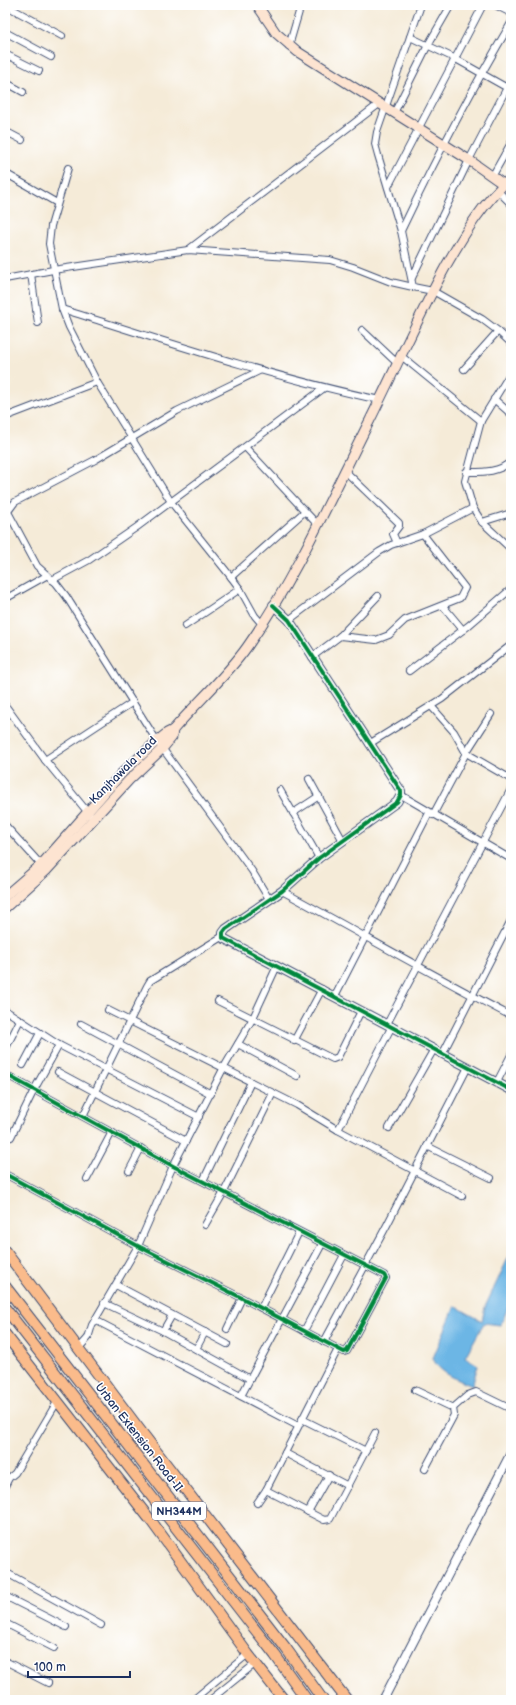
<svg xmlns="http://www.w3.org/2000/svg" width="516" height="1705" font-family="'Balsamiq Sans',sans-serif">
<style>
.water{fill:#6cb6e5;stroke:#4472a2}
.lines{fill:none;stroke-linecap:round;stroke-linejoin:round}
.minor-casing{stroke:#3c4b70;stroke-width:8}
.tertiary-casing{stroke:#3c4b70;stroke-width:10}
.secondary-casing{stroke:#3c4b70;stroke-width:11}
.primary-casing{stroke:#3c4b70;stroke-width:12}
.trunk-casing{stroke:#3c4b70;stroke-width:12}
.minor{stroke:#fff;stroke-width:6}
.tertiary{stroke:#fff;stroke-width:8}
.secondary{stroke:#fde4d1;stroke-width:9}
.primary{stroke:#fabb8b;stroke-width:10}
.trunk{stroke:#fabb8b;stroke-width:10}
.cycleway-casing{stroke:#fff;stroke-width:6}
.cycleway{stroke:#00873e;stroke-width:4}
.labels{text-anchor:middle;stroke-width:3;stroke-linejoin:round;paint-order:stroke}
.shield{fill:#fff;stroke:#5f6d8e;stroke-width:1}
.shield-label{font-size:11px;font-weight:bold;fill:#1b2f5e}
.street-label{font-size:12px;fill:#1b2f5e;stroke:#fff}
</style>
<rect width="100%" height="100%" fill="#fff"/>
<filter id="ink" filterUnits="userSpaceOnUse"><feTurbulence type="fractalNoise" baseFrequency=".025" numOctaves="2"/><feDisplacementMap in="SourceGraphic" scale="8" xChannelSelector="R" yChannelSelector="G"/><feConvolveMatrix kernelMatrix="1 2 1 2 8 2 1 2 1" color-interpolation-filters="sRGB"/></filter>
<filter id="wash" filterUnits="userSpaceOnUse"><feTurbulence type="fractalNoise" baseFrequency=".012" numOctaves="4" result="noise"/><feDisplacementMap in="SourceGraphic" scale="16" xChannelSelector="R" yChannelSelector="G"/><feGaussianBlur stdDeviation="0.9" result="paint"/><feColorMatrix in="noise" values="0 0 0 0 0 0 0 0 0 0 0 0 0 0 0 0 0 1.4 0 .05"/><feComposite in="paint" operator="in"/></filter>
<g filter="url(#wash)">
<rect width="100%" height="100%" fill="#f5ebd8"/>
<path class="water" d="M509,1256L511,1257C511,1285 514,1300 500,1325L484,1323L465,1357L478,1365L472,1386C459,1380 438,1373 433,1358L455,1306L482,1321L485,1307Z"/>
</g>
<g filter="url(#ink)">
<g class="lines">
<g class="minor-casing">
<g id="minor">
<polyline points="5,5 62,36"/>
<polyline points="421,5 377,132 375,144 378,155 401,231 413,287 433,291 482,319 498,331 511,343"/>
<polyline points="495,5 511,13"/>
<polyline points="5,32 51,57"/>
<polyline points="410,37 454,58 511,90"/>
<polyline points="289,46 301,5"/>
<polyline points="5,54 39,71"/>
<polyline points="5,82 23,92"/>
<polyline points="394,113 428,45 451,5"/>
<polyline points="5,131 22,140"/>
<polyline points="68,168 51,226 49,244 62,309 69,327 97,382 171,502 231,577 304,512"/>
<polyline points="5,173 57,203"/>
<polyline points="493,175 511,143"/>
<polyline points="388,187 483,5"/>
<polyline points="497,190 511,204"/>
<path d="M401,231C435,160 471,90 511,23"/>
<polyline points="188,250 379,104"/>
<polyline points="31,274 38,323"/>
<polyline points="412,278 469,160 511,80"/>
<polyline points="5,279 53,270 188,250 330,260 353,267 391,282 413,287"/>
<path d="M62,309C167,342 272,377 380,400"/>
<polyline points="362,330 397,363"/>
<polyline points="400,355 481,421"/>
<polyline points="464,369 498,331"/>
<polyline points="511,372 481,421 465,481 473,508 482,522 511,549"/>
<polyline points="494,399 511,414"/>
<polyline points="5,417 97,382"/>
<polyline points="246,448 317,524"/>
<polyline points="344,470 399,523 399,526 393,534 397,543"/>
<path d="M466,472C482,472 499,473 511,461"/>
<polyline points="8,512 37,566 56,583 66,596 157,741 252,871 269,899"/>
<polyline points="6,514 15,502 95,460 177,411 261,370"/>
<polyline points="482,522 511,513"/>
<polyline points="52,580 89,560 137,527 324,388"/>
<polyline points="240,589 255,616 262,624"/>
<polyline points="5,599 46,576"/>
<polyline points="443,606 463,630"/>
<polyline points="289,620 379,552 391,545 423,534 473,508"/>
<polyline points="185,626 240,589 231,577"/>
<polyline points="340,636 376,640 389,635 405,620 460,598 465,588 423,534"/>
<polyline points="312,657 340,636 378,596"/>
<polyline points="409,671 468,626 511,589"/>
<polyline points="5,705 45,760 90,815"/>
<polyline points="431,706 454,732 466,753 511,779"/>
<polyline points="369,744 442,699 511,645"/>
<polyline points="45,760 133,702"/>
<polyline points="309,779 343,841"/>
<polyline points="280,790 319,858"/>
<polyline points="401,795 511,859"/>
<polyline points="293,813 319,796"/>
<polyline points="433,815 466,753 491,714"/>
<polyline points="5,825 43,867"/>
<path d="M282,891C358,932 434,976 511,1016"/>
<polyline points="335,996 429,813"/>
<polyline points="218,1001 333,1059 338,1057 361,1011"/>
<polyline points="5,1010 59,1045 199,1117"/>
<polyline points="108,1010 297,1105 338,1130 462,1196"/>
<polyline points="81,1024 211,1094"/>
<polyline points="387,1024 511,789"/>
<polyline points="294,1041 322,989"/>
<polyline points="238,1044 297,1076"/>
<polyline points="5,1050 20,1020"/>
<polyline points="443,1053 511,920"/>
<polyline points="23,1065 40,1033"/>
<polyline points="58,1072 186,1141"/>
<polyline points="5,1074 173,1166 384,1275 386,1278 347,1351 344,1352 242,1298 138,1246 5,1174"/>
<polyline points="497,1082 511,1055"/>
<polyline points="83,1116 147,986 150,981 223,936"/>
<polyline points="389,1128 434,1049"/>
<polyline points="338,1130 392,1026"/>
<polyline points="11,1137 34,1090 59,1045"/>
<polyline points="427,1146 491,1178"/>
<polyline points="129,1171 141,1148"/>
<polyline points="87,1179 112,1132"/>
<polyline points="203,1181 251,1082"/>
<polyline points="205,1225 224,1192 273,1093"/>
<polyline points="116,1285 227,1344"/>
<polyline points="104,1303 163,1331 250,1379"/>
<polyline points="261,1308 299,1232"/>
<polyline points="95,1320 298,1426"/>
<polyline points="227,1329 242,1298"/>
<polyline points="163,1331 172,1315"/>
<polyline points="304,1331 344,1255"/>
<polyline points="324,1342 387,1225 468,1067"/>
<polyline points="79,1348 88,1338 92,1325 138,1246 173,1166 223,1069 253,1018 277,966"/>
<polyline points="196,1349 205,1332"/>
<polyline points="415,1390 453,1408 468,1395 476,1392 511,1409"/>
<polyline points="241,1396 322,1244"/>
<polyline points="302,1419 366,1451"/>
<polyline points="285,1453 348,1486"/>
<polyline points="425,1469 454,1415 453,1408"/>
<polyline points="5,1486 9,1478 15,1473 57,1402"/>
<polyline points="266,1490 324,1520 330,1519 375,1433"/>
<polyline points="257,1503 266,1490 338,1349"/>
<polyline points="308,1512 329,1475"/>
<polyline points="5,1572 101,1625"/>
<polyline points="5,1596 66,1627"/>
<polyline points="5,1623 54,1648"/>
<polyline points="5,1661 48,1683"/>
<polyline points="193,1700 248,1654"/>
<polyline points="210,1700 256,1663"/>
</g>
</g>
<g class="tertiary-casing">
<g id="tertiary">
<polyline points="273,605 289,620 401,791 401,795 397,802 319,858 282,891 226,929 223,933 223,938 511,1090"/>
<polyline points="383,1700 511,1453"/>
</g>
</g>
<g class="secondary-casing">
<g id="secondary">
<polyline points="257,5 276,33 298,52 469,160 503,184"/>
<polyline points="5,896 41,865 122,773 157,741 167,733 173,730"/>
<path d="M5,908L46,871L129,780L162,749L172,737L173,730C197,702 225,678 247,647C295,579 332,495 370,420C396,368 419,315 447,264C465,233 483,202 511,178"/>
</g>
</g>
<g class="primary-casing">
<g id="primary">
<polyline points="5,1251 143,1434 347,1700"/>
<polyline points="5,1334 152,1522 248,1654 284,1700"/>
</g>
</g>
<g class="trunk-casing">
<g id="trunk">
<polyline points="5,1286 285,1647 323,1700"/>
<polyline points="5,1308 275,1655 307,1700"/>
</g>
</g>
<use href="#minor" class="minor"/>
<use href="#tertiary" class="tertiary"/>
<use href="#secondary" class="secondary"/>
<use href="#primary" class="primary"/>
<use href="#trunk" class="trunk"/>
<g class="cycleway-casing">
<g id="cycleway">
<polyline points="273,605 289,620 401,791 401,795 397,802 319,858 282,891 226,929 223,933 223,938 511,1090"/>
<polyline points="5,1074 173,1166 384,1275 386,1278 347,1351 344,1352 242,1298 138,1246 5,1174"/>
</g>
</g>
<use href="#cycleway" class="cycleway"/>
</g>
</g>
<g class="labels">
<rect class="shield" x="152" y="1502" width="54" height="18" rx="3"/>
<g class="shield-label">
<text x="179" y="1515">NH344M</text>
</g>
<g class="street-label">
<text transform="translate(123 770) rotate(-45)" y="4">Kanjhawala road</text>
<text transform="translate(139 1437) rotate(52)" y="4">Urban Extension Road-II</text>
</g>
</g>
<rect width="516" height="1705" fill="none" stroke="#fff" stroke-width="20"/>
<path d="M28 1671v6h102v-6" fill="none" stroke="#1b2f5e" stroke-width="2"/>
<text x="34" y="1671" font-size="12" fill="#1b2f5e" stroke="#ffffff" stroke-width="3" paint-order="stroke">100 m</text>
</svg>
